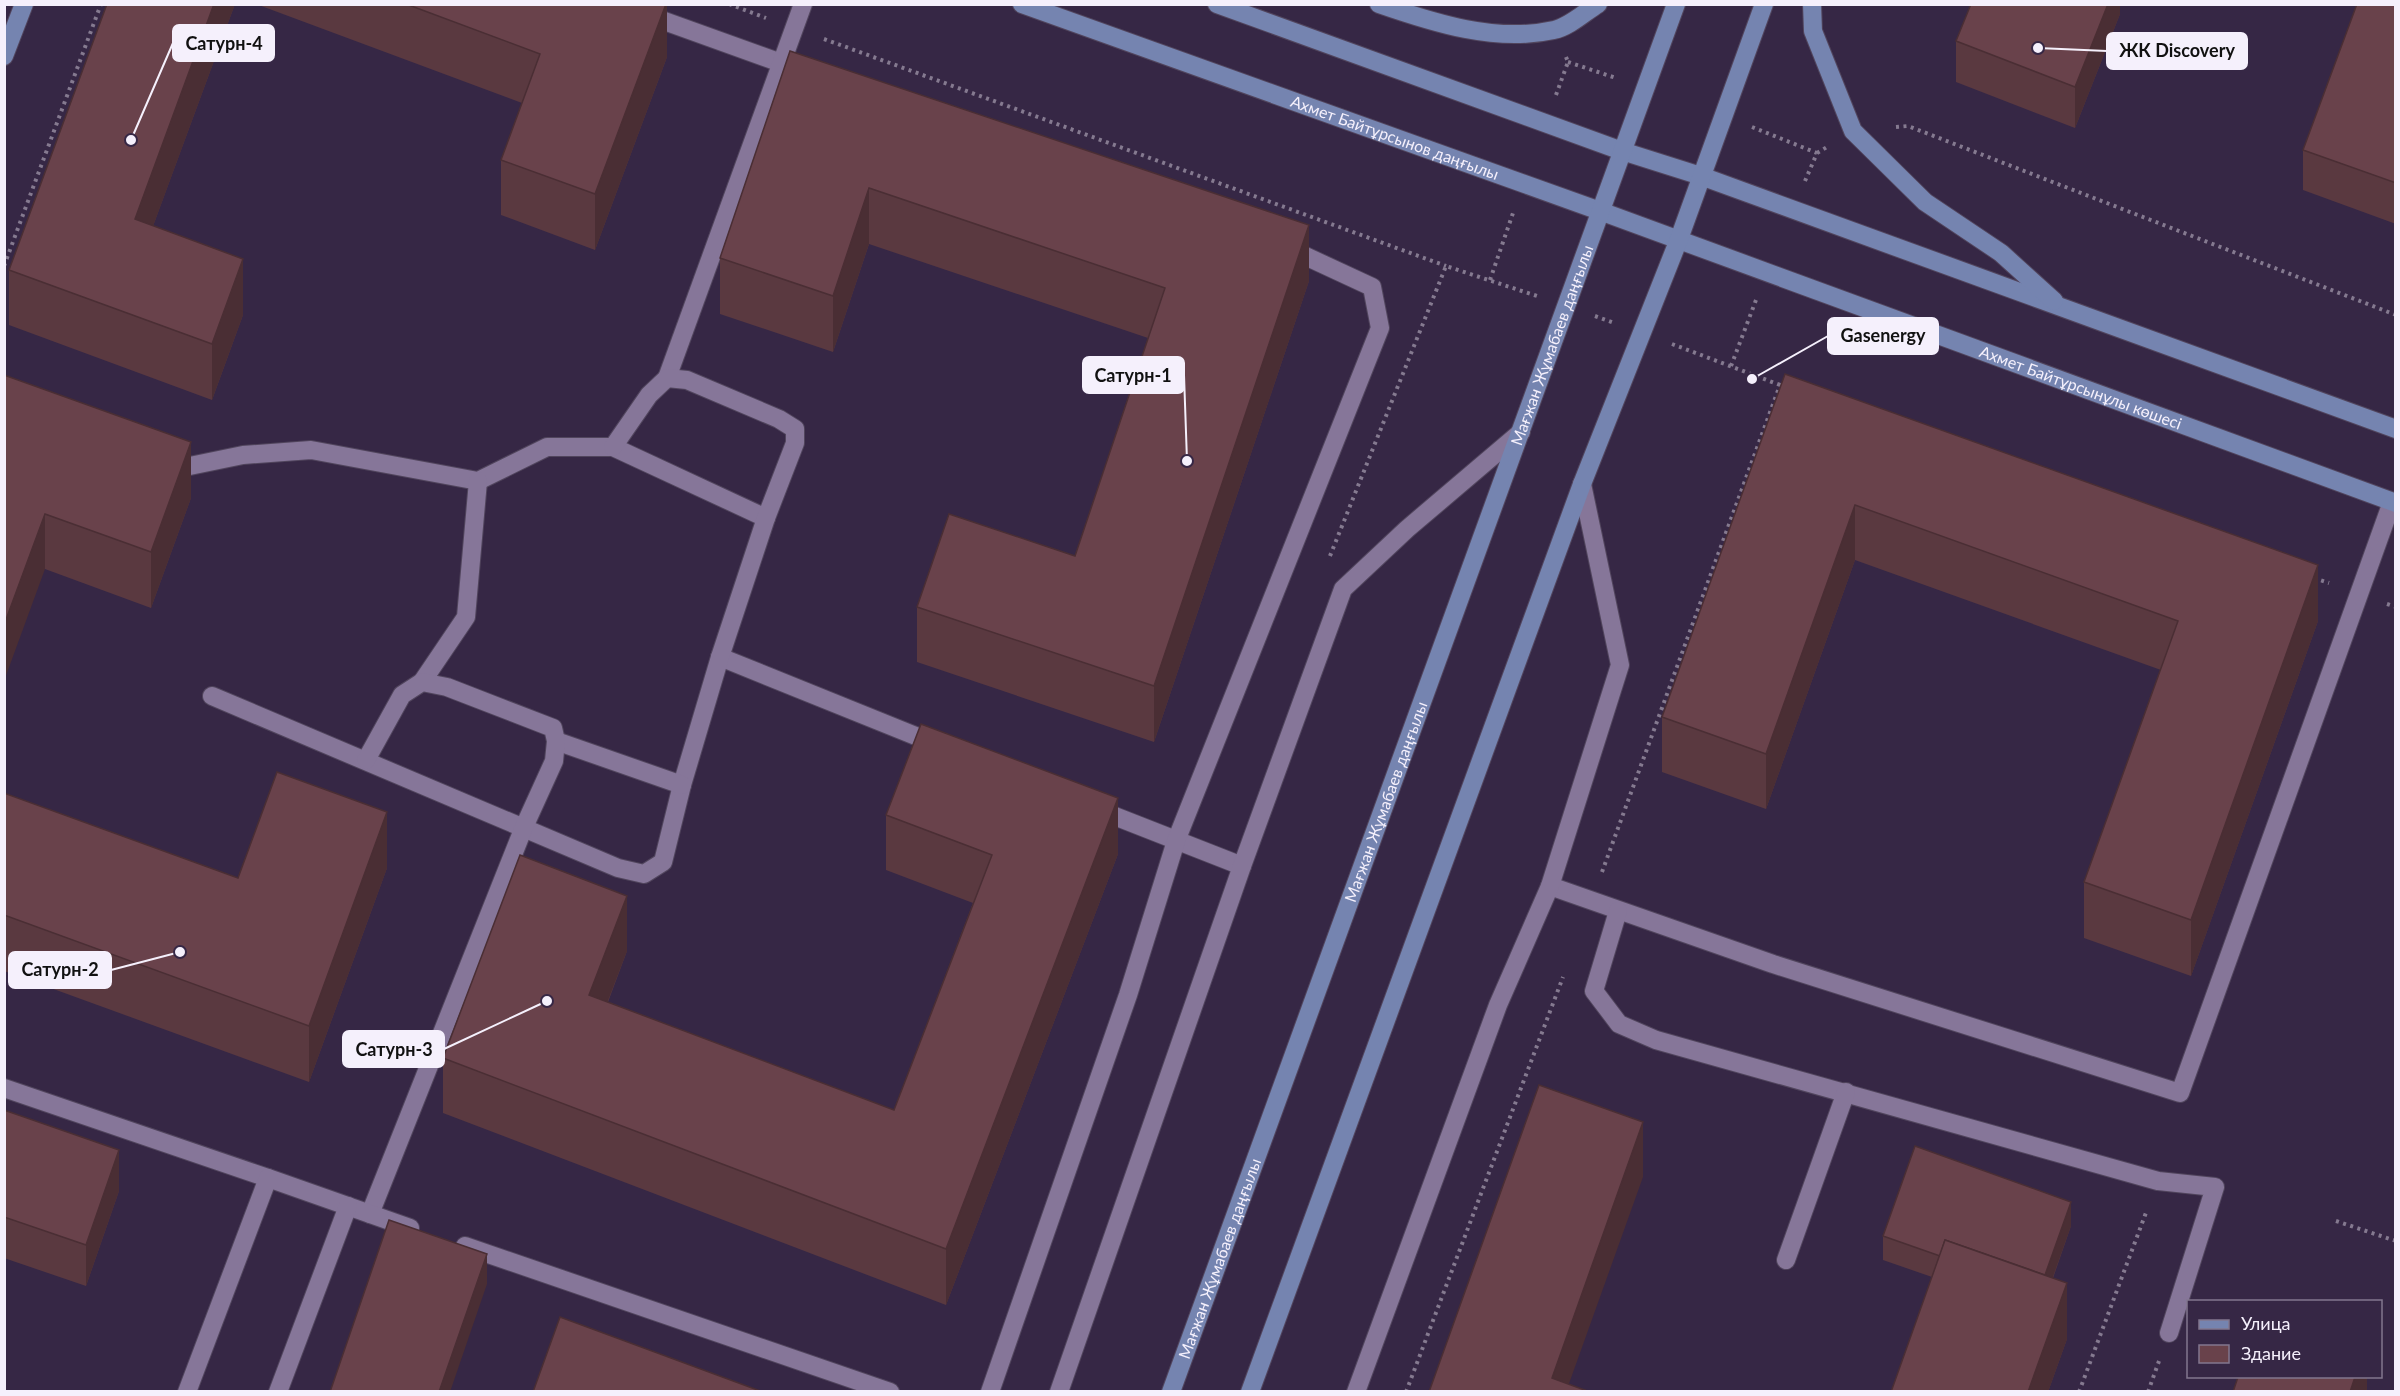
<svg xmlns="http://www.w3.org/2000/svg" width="2400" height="1396" font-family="Lato,sans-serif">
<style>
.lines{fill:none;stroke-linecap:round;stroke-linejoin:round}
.lane-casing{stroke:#51455d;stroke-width:20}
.street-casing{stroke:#51455d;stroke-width:20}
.secondary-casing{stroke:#51455d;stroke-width:20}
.path{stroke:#857a90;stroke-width:4;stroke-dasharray:3 4.5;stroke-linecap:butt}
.lane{stroke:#867699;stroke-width:18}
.street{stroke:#867699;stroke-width:18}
.secondary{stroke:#7584b0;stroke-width:18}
.wall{fill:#5a3940}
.shaded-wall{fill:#4a2e34}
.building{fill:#69424b;stroke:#4a2e34;stroke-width:1.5}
.labels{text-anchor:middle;stroke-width:4.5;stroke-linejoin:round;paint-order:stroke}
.street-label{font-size:16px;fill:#f5f0fc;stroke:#362745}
.leader{fill:none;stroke:#f5f0fc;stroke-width:2}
.callout-dot{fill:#f5f0fc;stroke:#362745;stroke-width:2}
.callout{fill:#f5f0fc;stroke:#f5f0fc;stroke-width:2}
.callout-label{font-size:18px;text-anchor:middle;font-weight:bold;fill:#111}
</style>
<rect width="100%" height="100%" fill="#362745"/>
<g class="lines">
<g class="lane-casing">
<g id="lane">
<polyline points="617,4 809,73"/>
<polyline points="667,378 803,4"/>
<polyline points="169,466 180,468 243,455 311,450 478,481 547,447 613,447 766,518"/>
<polyline points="720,657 938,745"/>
<polyline points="422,682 466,617 478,481"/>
<polyline points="212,696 618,868 644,874 663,862 682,785 720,657 766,518 795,443 795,429 779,419 687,380 667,378 649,395 613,447"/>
<polyline points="556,741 682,785"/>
<polyline points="366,760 402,695 422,682 447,687 553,728 556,741 554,761 524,827 370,1214"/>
<polyline points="1094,808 1242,866"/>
<polyline points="1550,886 1773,964 2180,1093 2392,502"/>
<polyline points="1618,911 1594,991 1619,1024 1656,1040 2158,1181 2215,1187 2169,1333"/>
<polyline points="4,1088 268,1178"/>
<polyline points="465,1246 890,1392"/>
<polyline points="1786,1260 1846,1092"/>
<polyline points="187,1392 268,1178 410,1228"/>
<polyline points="278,1392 348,1206"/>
<polyline points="990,1392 1128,995 1176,841 1380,328 1372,287 1288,248"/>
</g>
</g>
<g class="street-casing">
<g id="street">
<polyline points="1059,1392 1242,866 1343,589 1407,529 1521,432"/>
<polyline points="1356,1392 1498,1005 1550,886 1620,665 1582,484"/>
</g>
</g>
<g class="secondary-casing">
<g id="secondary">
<path id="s1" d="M1022,4L1600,211L2396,503"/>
<polyline points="1217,4 1622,151 1701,176 2396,429"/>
<path d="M1379,4C1434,23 1496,43 1554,30C1569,27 1585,12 1598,4"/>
<polyline points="1812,4 1813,31 1853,131 1925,202 2001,253 2054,301"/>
<polyline points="4,56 24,4"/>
<path id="s2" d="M1171,1392L1676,4"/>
<polyline points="1250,1392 1582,484 1679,239 1764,4"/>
</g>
</g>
<g class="path">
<polyline points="729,4 766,18"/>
<polyline points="824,39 1446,266"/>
<polyline points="1568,62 1616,78"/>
<polyline points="1556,95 1568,62 1566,57"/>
<polyline points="1752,127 1817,153 1805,181"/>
<polyline points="1896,127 1908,126 2396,315"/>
<polyline points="1817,153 1827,147"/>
<polyline points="4,266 101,4"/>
<polyline points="1490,280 1513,213"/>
<polyline points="1595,316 1614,323"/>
<polyline points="1672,344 1780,385"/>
<polyline points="1731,366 1756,300"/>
<polyline points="1330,556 1446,266 1537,296"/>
<polyline points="2314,578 2329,583"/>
<polyline points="2387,604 2396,607"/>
<polyline points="1602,872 1780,385 1785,387"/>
<polyline points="2336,1221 2396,1241"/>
<polyline points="1406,1392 1563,977"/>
<polyline points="2079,1392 2147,1210"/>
<polyline points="2148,1392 2159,1361"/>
</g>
<use href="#lane" class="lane"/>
<use href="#street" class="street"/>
<use href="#secondary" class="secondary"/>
</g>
<g class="wall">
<polygon points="235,4 153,226 243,315 212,400 9,325 9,270"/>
<polygon points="256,4 667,4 667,57 595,250 501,215 501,160 522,103"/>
<polygon points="2120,4 2120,14 2075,128 1956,82 1956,41"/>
<polygon points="2396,4 2396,224 2303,190 2303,150"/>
<polygon points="790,51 1309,281 1154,742 917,662 917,607 1075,556 1148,338 869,244 833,352 720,314 720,258"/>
<polygon points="1785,374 2318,621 2191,976 2084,938 2084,882 2161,670 1855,560 1766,809 1662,772 1662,717"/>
<polygon points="4,375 191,498 151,608 45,569"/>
<polygon points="4,793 238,878 387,868 309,1082 4,971"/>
<polygon points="886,815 1118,854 946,1305 443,1113 443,1058 627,951 608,1002 894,1110 973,903 886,870"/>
<polygon points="4,1110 119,1191 86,1286 4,1258"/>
<polygon points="2071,1226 2053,1278 2067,1339 2048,1392 1891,1392 1932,1277 1883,1260 1883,1236"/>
</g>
<g class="shaded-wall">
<polygon points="214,4 235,4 135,275 135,219"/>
<polygon points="666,4 667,4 667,57 595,250 595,194"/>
<polygon points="2107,4 2120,4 2120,14 2075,128 2075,87"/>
<polygon points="869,188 869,244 833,352 833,296"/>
<polygon points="1309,225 1309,281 1154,742 1154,686"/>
<polygon points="243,259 243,315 212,400 212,344"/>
<polygon points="191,442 191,498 151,608 151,552"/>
<polygon points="1855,505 1855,560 1766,809 1766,754"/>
<polygon points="45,514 45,569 4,681 4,625"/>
<polygon points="2318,565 2318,621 2191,976 2191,920"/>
<polygon points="1118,798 1118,854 946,1305 946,1249"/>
<polygon points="387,812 387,868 309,1082 309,1026"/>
<polygon points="627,896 627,951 589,1050 589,995"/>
<polygon points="1643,1122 1643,1177 1566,1392 1552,1378"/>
<polygon points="119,1150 119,1191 86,1286 86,1245"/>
<polygon points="2071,1202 2071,1226 2039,1316 2039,1292"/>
<polygon points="487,1254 487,1284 450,1392 439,1392"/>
<polygon points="2067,1283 2067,1339 2048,1392 2028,1392"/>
<polygon points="2355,1377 2367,1377 2367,1392 2350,1392"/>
</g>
<g class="building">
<polygon points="107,4 214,4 135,219 243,259 212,344 9,270"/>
<polygon points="406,4 666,4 595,194 501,160 540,54"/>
<polygon points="1971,4 2108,4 2075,87 1956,41"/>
<polygon points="2357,4 2396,4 2396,183 2303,150"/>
<polygon points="790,51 1309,225 1154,686 917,607 949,514 1075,556 1165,288 869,188 833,296 720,258"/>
<polygon points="1785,374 2318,565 2191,920 2084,882 2178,621 1855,505 1766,754 1662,717"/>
<polygon points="4,375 191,442 151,552 45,514 4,625"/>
<polygon points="921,724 1118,798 946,1249 443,1058 520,855 627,896 589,995 894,1110 992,855 886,815"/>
<polygon points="277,772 387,812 309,1026 4,915 4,793 238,878"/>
<polygon points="1539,1085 1643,1122 1552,1378 1590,1392 1429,1392"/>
<polygon points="4,1110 119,1150 86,1245 4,1217"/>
<polygon points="1915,1146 2071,1202 2045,1275 1945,1240 1940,1256 1883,1236"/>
<polygon points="389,1220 487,1254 439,1392 330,1392"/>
<polygon points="1945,1240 2067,1283 2028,1392 1891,1392"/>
<polygon points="560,1317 763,1392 533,1392"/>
<polygon points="2238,1377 2355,1377 2350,1392 2233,1392"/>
</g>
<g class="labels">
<g class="street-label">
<text dy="6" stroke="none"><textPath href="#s1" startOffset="396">Ахмет Байтұрсынов даңғылы</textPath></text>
<text dy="6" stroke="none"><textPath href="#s2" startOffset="1114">Мағжан Жұмабаев даңғылы</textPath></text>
<text dy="6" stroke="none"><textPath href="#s1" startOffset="1126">Ахмет Байтұрсынұлы көшесі</textPath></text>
<text dy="6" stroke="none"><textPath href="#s2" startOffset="628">Мағжан Жұмабаев даңғылы</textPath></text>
<text dy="6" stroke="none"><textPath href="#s2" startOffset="142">Мағжан Жұмабаев даңғылы</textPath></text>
</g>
</g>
<path class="leader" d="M131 140L173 43M2038 48L2107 51M1752 379L1828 336M1187 461L1184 375M180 952L111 970M547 1001L444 1049"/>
<g class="callout-dot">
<circle cx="131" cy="140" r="6"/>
<circle cx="2038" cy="48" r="6"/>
<circle cx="1752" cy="379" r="6"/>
<circle cx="1187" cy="461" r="6"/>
<circle cx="180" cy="952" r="6"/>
<circle cx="547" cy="1001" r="6"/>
</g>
<g class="callout">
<rect x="173" y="25" width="101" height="36" rx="6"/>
<rect x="2107" y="33" width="140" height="36" rx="6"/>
<rect x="1828" y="318" width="110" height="36" rx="6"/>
<rect x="1083" y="357" width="101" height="36" rx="6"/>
<rect x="9" y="952" width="102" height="36" rx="6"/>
<rect x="343" y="1031" width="101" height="36" rx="6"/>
</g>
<g class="callout-label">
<text x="224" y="50">Сатурн-4</text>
<text x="2177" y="57">ЖК Discovery</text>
<text x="1883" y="342">Gasenergy</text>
<text x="1133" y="382">Сатурн-1</text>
<text x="60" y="976">Сатурн-2</text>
<text x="394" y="1056">Сатурн-3</text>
</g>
<rect width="2400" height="1396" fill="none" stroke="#f5f0fc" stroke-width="12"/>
<rect x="2187" y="1300" width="195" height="78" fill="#362745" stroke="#82778e" stroke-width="1.5"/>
<rect x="2199" y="1320" width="30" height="9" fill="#7584b0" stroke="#82778e" stroke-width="1.5"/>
<text x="2241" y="1330" font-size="18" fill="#f5f0fc">Улица</text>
<rect x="2199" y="1345" width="30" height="18" fill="#69424b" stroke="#82778e" stroke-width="1.5"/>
<text x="2241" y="1360" font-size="18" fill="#f5f0fc">Здание</text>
</svg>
